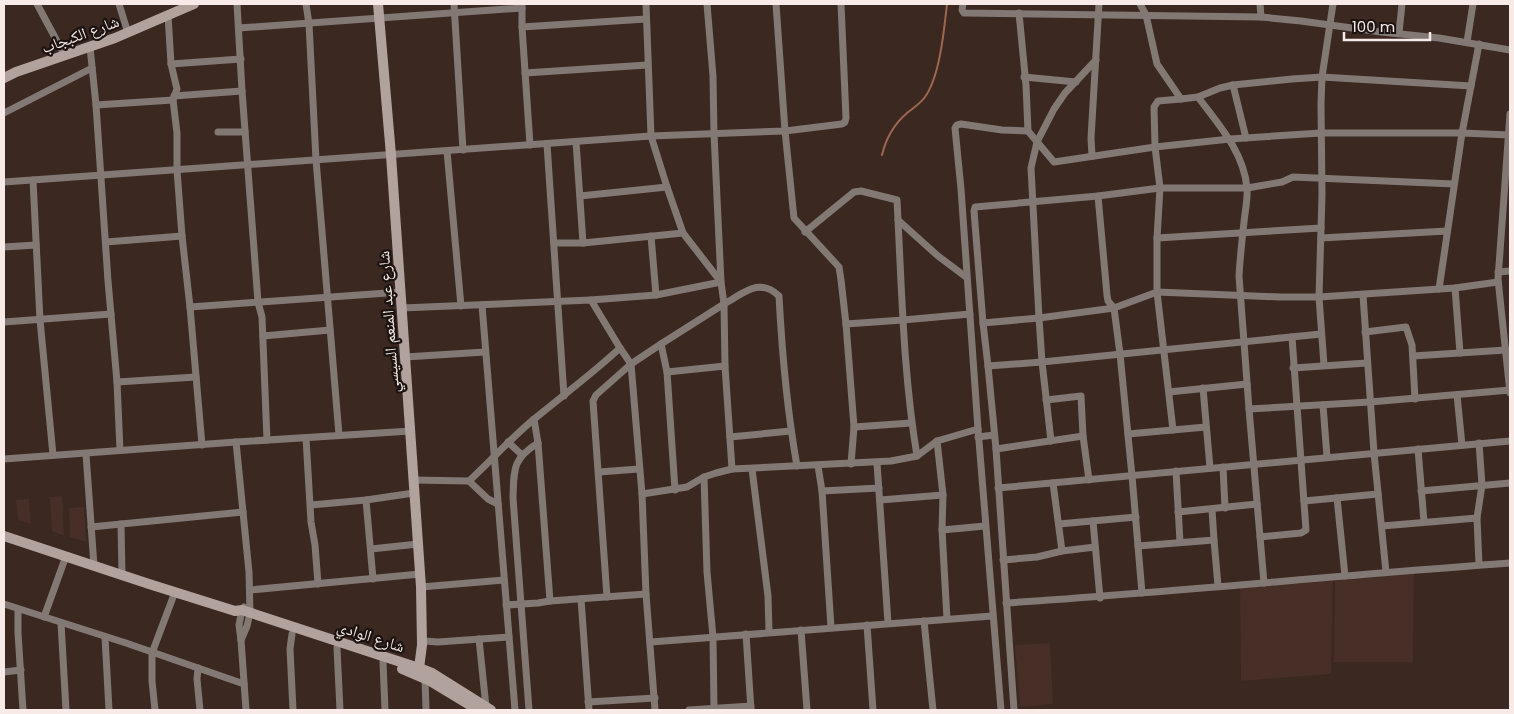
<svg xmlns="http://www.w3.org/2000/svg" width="1514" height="714" font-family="Poppins,'Noto Naskh Arabic',sans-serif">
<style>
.built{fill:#472e26}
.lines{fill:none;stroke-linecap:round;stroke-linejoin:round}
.stream{stroke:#a16551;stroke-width:2}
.street{stroke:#827874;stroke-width:7}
.secondary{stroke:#b2a29d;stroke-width:10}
.labels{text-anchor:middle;stroke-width:4.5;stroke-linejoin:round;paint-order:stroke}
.street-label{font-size:16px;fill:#f8ebe7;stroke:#1b1310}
</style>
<rect width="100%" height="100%" fill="#3a2821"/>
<g class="built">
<polygon points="62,496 64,536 52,531 50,497"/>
<polygon points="29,499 31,524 18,520 16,500"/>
<polygon points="84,507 86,542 70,537 69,508"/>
<polygon points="1414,574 1413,662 1334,662 1335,581"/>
<polygon points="1333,581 1331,674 1241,681 1240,588"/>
<polygon points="1050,643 1053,704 1020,707 1015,645"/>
</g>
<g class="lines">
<path class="stream" d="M882,155C886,138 893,125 907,113C913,108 920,104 925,97C940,76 944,30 947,4"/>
<g class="street">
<polyline points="37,4 65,56"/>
<polyline points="119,4 128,33"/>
<polyline points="237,4 242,91 258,302 262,317 267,440"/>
<polyline points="306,4 309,24 316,160 339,435"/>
<polyline points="454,4 463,150"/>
<polyline points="522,4 522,27 530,145"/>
<path d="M646,4L651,136L667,187L683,233L721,282L724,304C744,293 759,277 779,296C782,353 787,410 797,466"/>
<polyline points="776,4 785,131 794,218 839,267 841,280 846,324 854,427 851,464"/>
<polyline points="963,4 962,10 964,13 1261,17 1301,21 1381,32 1439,38 1510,50"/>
<path d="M1140,4L1146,15L1157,64L1181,99L1198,97C1218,124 1244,152 1247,188C1248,199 1245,211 1244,222C1242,240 1240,258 1239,276L1249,409L1264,583"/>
<polyline points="1260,4 1261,17"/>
<polyline points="1019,13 1026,85 1028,131 1054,162 1155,147 1230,139 1321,133 1462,133 1510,135"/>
<polyline points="168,15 171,64 177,89 173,100 177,133 177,170 182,236 190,307 202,445"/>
<polyline points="522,27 646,19"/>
<polyline points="239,28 522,8"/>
<polyline points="1399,33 1402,4"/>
<polyline points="1467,42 1473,4"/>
<polyline points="90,47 96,105 108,281 117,382 120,450"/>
<polyline points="171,64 241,59"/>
<polyline points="525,73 647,65"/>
<polyline points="1024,77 1076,82"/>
<polyline points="1233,85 1246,138"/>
<polyline points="174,96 242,91"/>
<polyline points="1198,97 1220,88 1233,85 1292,79 1322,77 1471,86"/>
<polyline points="96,105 173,100"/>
<polyline points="4,113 92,68"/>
<polyline points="1510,114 1498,279 1510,393"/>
<polyline points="218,132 245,132"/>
<polyline points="576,142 583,243"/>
<polyline points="547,144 564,396"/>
<polyline points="447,151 461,306"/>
<polyline points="1092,156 1091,138 1099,4"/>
<polyline points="33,180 40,320 53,455"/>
<polyline points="4,182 651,136 785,131 842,124 845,122 846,118 841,4"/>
<polyline points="580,196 667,187"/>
<polyline points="1098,196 1107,295 1108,301 1114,308 1120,354 1132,476 1142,593"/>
<path d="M898,220C902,299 904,378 917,456"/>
<polyline points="805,232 854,192 861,191 897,200 898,220 938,256 966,277"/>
<polyline points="651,236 656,295"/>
<polyline points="1157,238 1321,228"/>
<polyline points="1321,238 1447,231"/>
<polyline points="106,242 182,236"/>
<polyline points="554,243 583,243 683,233"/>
<polyline points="4,247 36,245"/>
<polyline points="1498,272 1510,271"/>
<polyline points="1455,288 1460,353"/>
<polyline points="1439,289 1462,133 1479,44"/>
<polyline points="1363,295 1374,453 1386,572"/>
<polyline points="591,300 656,295 721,282 714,134 713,76 707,4"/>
<polyline points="724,304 725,366 732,469"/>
<polyline points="482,305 515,710"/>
<polyline points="190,307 401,292"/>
<polyline points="402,308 591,300 620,348 631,364 642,494 646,594 655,710"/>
<polyline points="4,322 111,314"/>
<polyline points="983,323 1039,318 1114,308 1157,292 1280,297 1319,297 1455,288 1498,282"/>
<polyline points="846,324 903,320 970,314"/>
<polyline points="1365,332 1406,327 1412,345 1415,399"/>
<polyline points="263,336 330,330"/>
<polyline points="661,344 667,372 675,490"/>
<polyline points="1413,356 1506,350"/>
<polyline points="405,357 485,352"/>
<polyline points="1324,365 1319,297 1322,195 1321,103 1322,77 1333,4"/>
<polyline points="988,366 1042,362 1321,334"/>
<polyline points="1293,368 1367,363"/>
<polyline points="667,372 725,366"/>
<polyline points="117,382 196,377"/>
<polyline points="1203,388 1210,468"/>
<polyline points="1169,392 1247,384"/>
<polyline points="1457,395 1462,445"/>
<polyline points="1046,400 1081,396 1083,436 1089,480"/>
<polyline points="1323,405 1327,457"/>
<polyline points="1249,409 1370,402 1510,390"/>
<polyline points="534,419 538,443 550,601"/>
<polyline points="854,427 911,423"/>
<polyline points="1173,430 1157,292 1157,238 1160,188 1155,147 1154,107 1158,101 1181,99"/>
<polyline points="1128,434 1206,427"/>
<polyline points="730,437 791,431"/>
<polyline points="978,437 994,435"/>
<polyline points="306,438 311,522 315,545 318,584"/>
<polyline points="937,441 943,495 942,530 947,619"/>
<polyline points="1051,441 1042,362 1039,318 1031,168 1037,142 1054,109 1065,93 1096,60"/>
<polyline points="236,442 249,572 250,613 247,626 241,640"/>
<polyline points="508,442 522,455"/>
<polyline points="996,449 1083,436"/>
<polyline points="1418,449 1424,522"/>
<polyline points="86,454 94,566"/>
<polyline points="4,459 236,442 411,431"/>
<polyline points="877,463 888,623"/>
<polyline points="818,466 822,491 831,627"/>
<polyline points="1223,467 1225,508"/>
<polyline points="752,469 768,596 769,632"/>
<polyline points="1176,471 1180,542"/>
<polyline points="599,472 639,469"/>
<polyline points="704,477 707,572 713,637 714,709"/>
<polyline points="413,480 469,481 488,499 498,504"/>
<path d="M469,481C491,461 510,439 533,420C562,396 592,374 620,348"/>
<polyline points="1053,483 1062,551"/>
<polyline points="998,488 1510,441"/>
<polyline points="822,491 879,488"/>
<polyline points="1421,491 1510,483"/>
<polyline points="642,494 687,487 704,477 716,473 732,469 891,461 917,456 937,441 978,429"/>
<polyline points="1337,498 1345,576"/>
<polyline points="366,500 373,579"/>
<polyline points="880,500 943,495"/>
<polyline points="1304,501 1378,494"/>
<polyline points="311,505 366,500 414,493"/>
<polyline points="1178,512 1257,504"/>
<polyline points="1477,518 1479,565"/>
<polyline points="1093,521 1100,598"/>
<polyline points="121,524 122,575"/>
<polyline points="1059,524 1136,517"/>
<polyline points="1382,526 1477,518 1482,485 1479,443"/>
<polyline points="91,527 243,512"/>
<polyline points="942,530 985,526"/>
<polyline points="1260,537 1301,533 1306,530 1292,337"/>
<polyline points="1214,540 1218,586"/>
<polyline points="1138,546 1214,540 1212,510"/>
<polyline points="371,549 418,544"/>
<polyline points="1003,560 1037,557 1062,551 1095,547"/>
<polyline points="421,587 504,580"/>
<polyline points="250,590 420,574"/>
<polyline points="607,597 593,401 596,395 631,364 661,344 724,304"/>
<polyline points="581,599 589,710"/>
<path d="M1006,603C1174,592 1342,575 1510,563"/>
<polyline points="4,604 126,643 244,684"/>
<polyline points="506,605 538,603 550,601 646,594"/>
<polyline points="244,607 242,610 239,625 241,640 246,710"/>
<polyline points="18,609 18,633 23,710"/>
<polyline points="44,617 66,556"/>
<polyline points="924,621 933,710"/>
<polyline points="61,623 66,710"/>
<polyline points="867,625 873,710"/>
<polyline points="801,630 807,710"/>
<polyline points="292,634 290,649 293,710"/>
<polyline points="746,634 751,710"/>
<polyline points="105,637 109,710"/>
<polyline points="421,638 425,641 438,642 509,637"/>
<polyline points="479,639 486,707"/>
<polyline points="651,642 992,616"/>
<polyline points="337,648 340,710"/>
<polyline points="383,662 385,710"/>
<polyline points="198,668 197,679 200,710"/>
<polyline points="4,672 21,670"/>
<polyline points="425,678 426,710"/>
<polyline points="588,702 655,698"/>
<polyline points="155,710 152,681 152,653 175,592"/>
<path d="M529,710L513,498C514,470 512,459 538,443"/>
<polyline points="689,710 751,706"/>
<polyline points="1001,710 978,429 961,189 955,128 957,125 961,124 1002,130 1028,131"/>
<polyline points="1014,710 996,449 988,366 983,323 974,211 975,207 1098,196 1160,188 1247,188 1282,182 1293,177 1454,184"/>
</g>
<g class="secondary">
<polyline points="378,4 391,155 421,587 422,645 419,668"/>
<polyline points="4,78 16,72 115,38 194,4"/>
<polyline points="4,536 149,584 235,611 242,610 419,668 432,673 491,710"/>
<polyline points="402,669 430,681 478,710"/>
</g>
</g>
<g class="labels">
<g class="street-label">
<text transform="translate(80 34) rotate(-20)" y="6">شارع الكبجاب</text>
<text transform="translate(388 322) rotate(-94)" y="6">شارع عبد المنعم السيسي</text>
<text transform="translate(371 636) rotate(18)" y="6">شارع الوادي</text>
</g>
</g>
<rect width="1514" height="714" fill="none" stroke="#f8ebe7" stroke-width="10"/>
<path d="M1344 32v8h86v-8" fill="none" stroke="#f8ebe7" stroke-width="2.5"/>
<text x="1352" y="32" font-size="15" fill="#f8ebe7" stroke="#1b1310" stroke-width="4" paint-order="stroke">100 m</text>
</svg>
